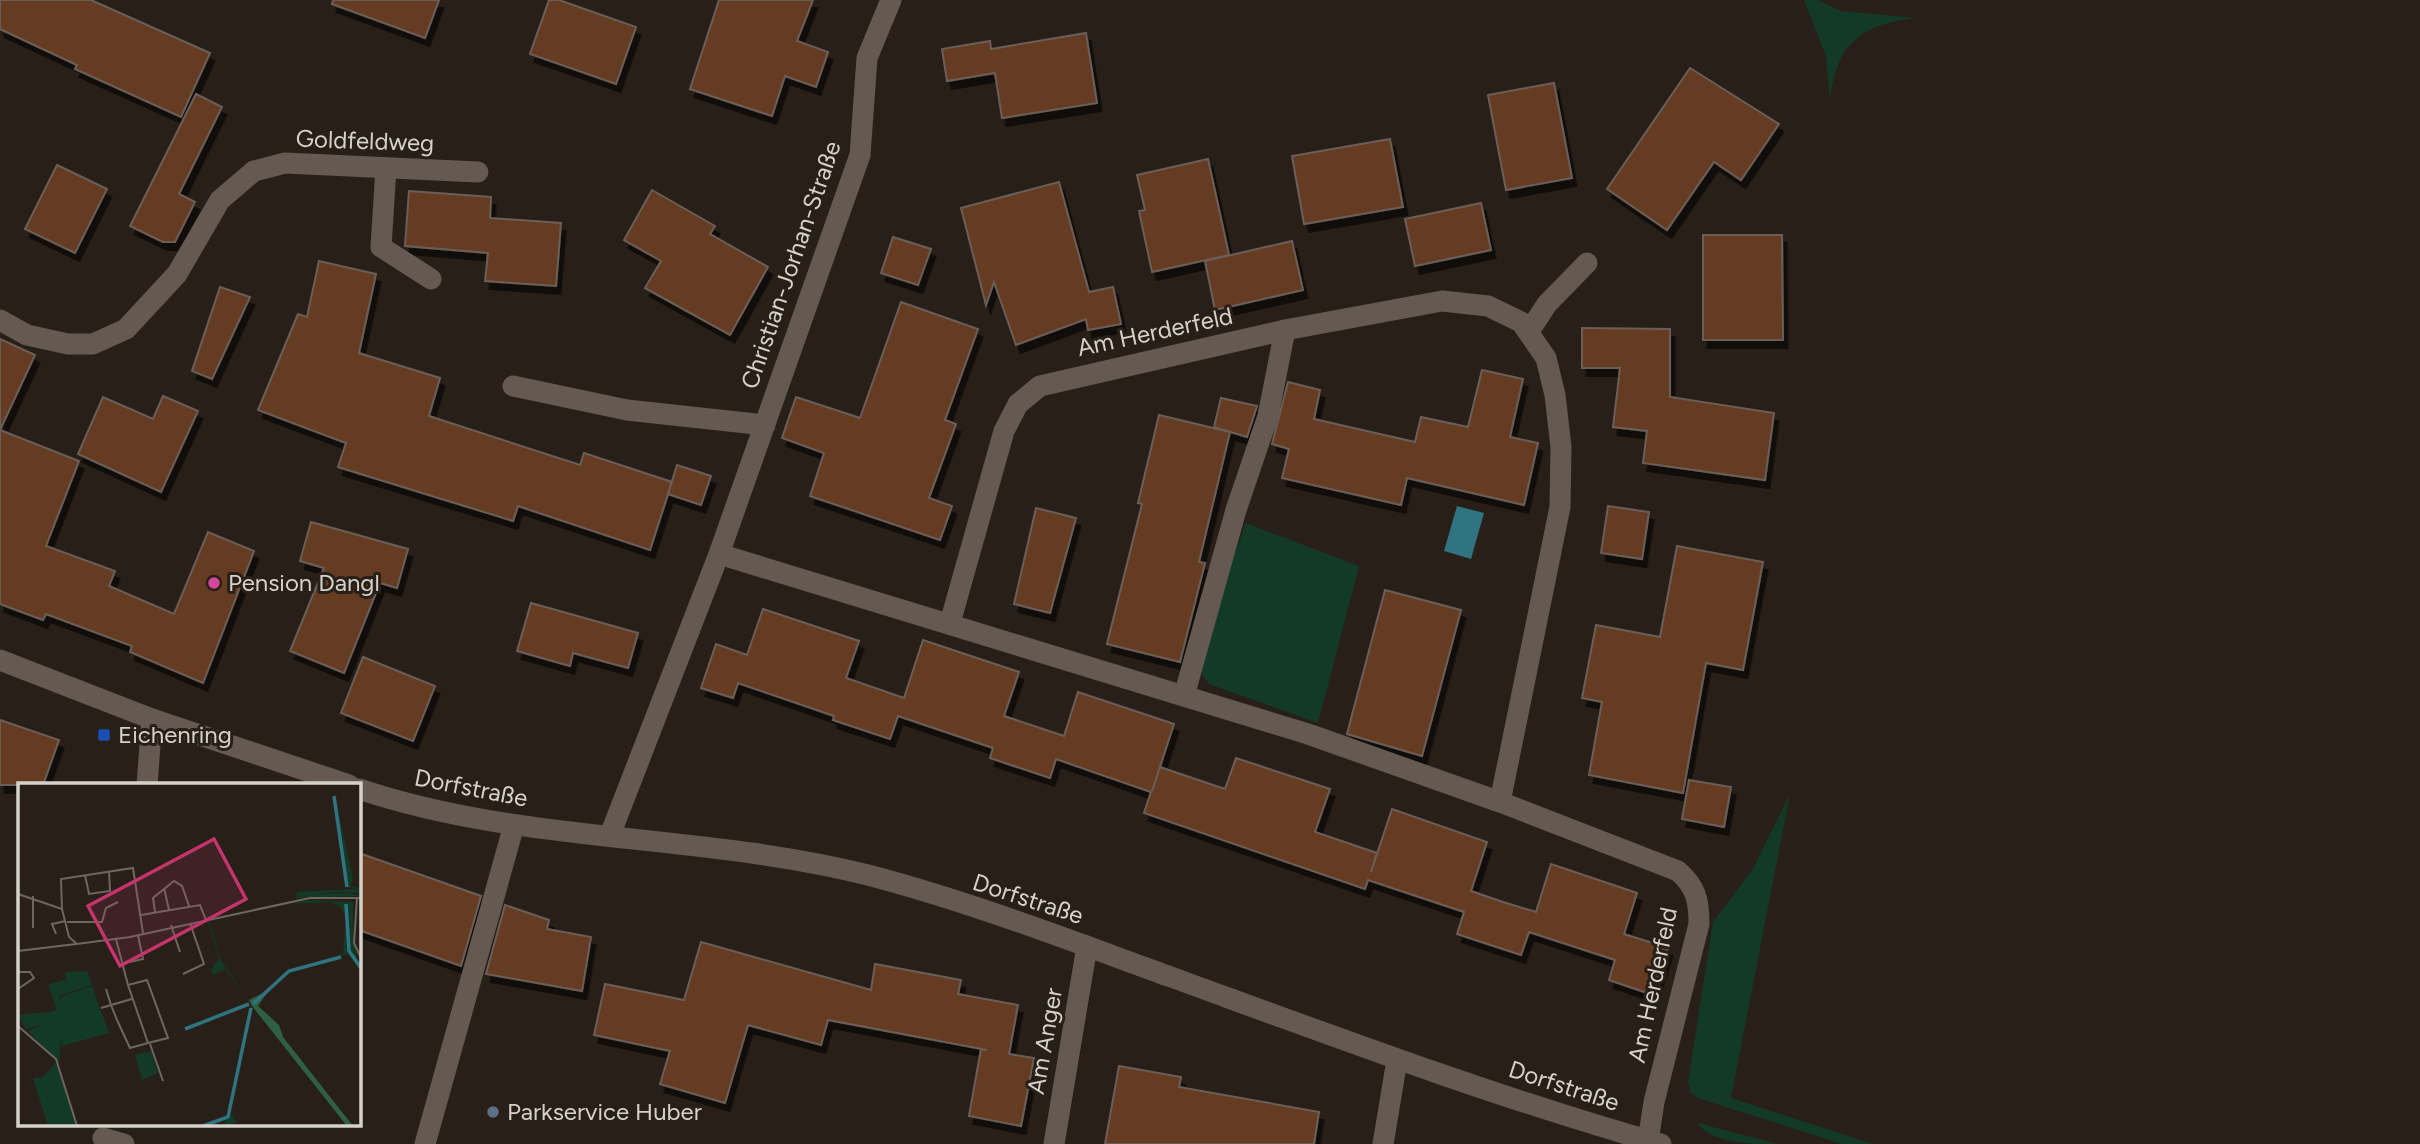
<svg xmlns="http://www.w3.org/2000/svg" width="2420" height="1144" font-family="Figtree,sans-serif">
<style>
.green{fill:#123a26}
.water{fill:#307381}
.building{fill:#653a22;stroke:#6b5f59;stroke-width:2;filter:url(#shadow)}
.lines{fill:none;stroke-linecap:round;stroke-linejoin:round}
.minor{stroke:#645a51;stroke-width:21}
.hotel-dot{fill:#d1479c;stroke:#282018;stroke-width:2.5}
.transit-dot{fill:#1a4fb4;stroke:#282018;stroke-width:2.5}
.service-dot{fill:#5c6f8a;stroke:#282018;stroke-width:2.5}
.labels{text-anchor:middle;stroke-width:6;stroke-linejoin:round;paint-order:stroke}
.street-label{font-size:24px;fill:#d6d1cb;stroke:#282018}
.poi-label{font-size:24px;fill:#d6d1cb;stroke:#282018;text-anchor:start}
.inset-river{fill:none;stroke:#307381;stroke-width:3.5}
.inset-road{fill:none;stroke:#6e6760;stroke-width:2}
.view{fill:#c5346c;fill-opacity:0.15;stroke:#c5346c;stroke-width:3.5}
.inset-edge{fill:none;stroke:#d6d1cb;stroke-width:3.5}
</style>
<defs>
<filter id="shadow"><feDropShadow dx="4.5" dy="8" stdDeviation="0" flood-color="#0009"/></filter>
</defs>
<rect width="100%" height="100%" fill="#282018"/>
<g class="green">
<path d="M1804,0H1818L1841,11L1916,18C1859,25 1836,44 1830,102L1826,56Z"/>
<polygon points="1246,523 1359,566 1318,723 1209,684 1198,669 1197,657"/>
<polygon points="1790,794 1731,1098 1873,1144 1842,1144 1698,1098 1691,1093 1688,1082 1713,922 1753,869"/>
<path d="M1698,1123L1778,1144C1754,1144 1710,1144 1698,1123Z"/>
</g>
<polygon class="water" points="1457,506 1484,513 1471,559 1444,551"/>
<g class="building">
<polygon points="0,0 91,0 210,53 181,117 75,69 77,65 0,29"/>
<polygon points="333,0 439,0 425,38 332,4"/>
<polygon points="549,0 559,0 636,27 616,84 530,54"/>
<polygon points="719,0 813,0 797,41 828,52 816,87 785,76 772,116 690,89"/>
<polygon points="1086,33 1097,103 1002,118 995,73 947,81 942,49 990,41 991,49"/>
<polygon points="1690,68 1779,124 1741,180 1714,162 1667,230 1607,189"/>
<polygon points="1554,83 1572,178 1506,190 1488,95"/>
<polygon points="196,94 222,107 179,194 195,202 175,242 163,242 130,226"/>
<polygon points="1390,139 1403,207 1304,224 1292,156"/>
<polygon points="1208,159 1229,255 1152,272 1139,211 1145,210 1137,175"/>
<polygon points="57,165 107,189 75,253 25,229"/>
<polygon points="1059,182 1089,292 1113,287 1121,324 1088,330 1086,319 1016,345 994,282 986,305 961,208"/>
<polygon points="652,190 715,226 710,234 768,267 730,335 645,288 661,261 624,240"/>
<polygon points="409,191 491,197 490,218 561,223 556,286 485,281 488,253 405,246"/>
<polygon points="1481,203 1491,250 1415,266 1405,219"/>
<polygon points="1703,235 1782,235 1783,340 1703,340"/>
<polygon points="893,237 931,249 918,285 881,273"/>
<polygon points="1292,241 1303,290 1215,310 1205,261"/>
<polygon points="319,261 376,274 359,353 440,378 429,416 580,465 584,453 672,482 650,550 518,506 513,521 338,467 346,443 258,410 298,314 307,317"/>
<polygon points="220,287 250,297 212,379 192,371"/>
<polygon points="901,302 978,329 945,420 956,424 929,498 952,506 940,540 810,496 824,453 782,438 796,397 860,418"/>
<polygon points="1582,328 1670,329 1670,397 1774,413 1765,480 1643,463 1647,431 1613,427 1620,368 1582,368"/>
<polygon points="0,339 35,355 0,430 79,461 46,546 115,571 109,586 174,614 208,532 254,551 203,683 130,652 132,646 46,614 43,620 0,604"/>
<polygon points="1482,370 1523,379 1510,437 1538,443 1524,505 1407,478 1401,505 1282,478 1289,449 1272,444 1288,382 1320,390 1314,419 1415,442 1421,417 1468,427"/>
<polygon points="163,396 198,411 161,492 78,454 103,397 153,419"/>
<polygon points="1221,398 1257,406 1247,437 1214,427"/>
<polygon points="1159,415 1230,432 1199,562 1205,563 1180,662 1107,644 1142,504 1138,503"/>
<polygon points="677,465 711,476 701,505 668,494"/>
<polygon points="1608,506 1649,512 1642,559 1601,553"/>
<polygon points="1036,508 1076,518 1050,613 1014,604"/>
<polygon points="311,522 408,549 397,588 380,583 344,673 290,651 324,568 300,561"/>
<polygon points="1677,546 1763,562 1743,670 1706,663 1683,793 1589,775 1602,702 1582,698 1596,625 1660,637"/>
<polygon points="1385,590 1461,610 1422,756 1347,734"/>
<polygon points="531,603 638,633 628,668 573,653 570,666 517,651"/>
<polygon points="763,609 859,641 846,678 904,698 923,640 1019,672 1004,716 1064,736 1078,692 1174,724 1152,791 1160,767 1225,789 1236,758 1330,789 1315,832 1377,853 1371,872 1392,809 1487,842 1471,891 1503,902 1536,912 1551,864 1637,893 1624,934 1668,948 1653,995 1609,980 1615,960 1529,932 1521,955 1457,934 1464,912 1368,880 1365,889 1144,813 1151,792 1056,759 1050,778 990,758 993,748 898,716 890,739 833,720 834,716 738,683 733,698 701,688 716,644 747,655"/>
<polygon points="363,657 435,686 413,741 341,713"/>
<polygon points="0,720 59,740 43,785 0,785"/>
<polygon points="1689,780 1731,787 1724,827 1682,819"/>
<polygon points="359,853 481,896 461,966 359,930"/>
<polygon points="505,905 549,920 547,929 591,937 582,991 486,974"/>
<polygon points="701,942 871,990 875,964 961,980 958,994 1018,1005 1009,1054 1034,1058 1021,1126 969,1116 981,1049 987,1050 828,1020 821,1045 748,1025 725,1103 660,1084 670,1051 594,1035 605,984 684,1000"/>
<polygon points="1119,1066 1181,1077 1179,1087 1319,1112 1314,1144 1105,1144"/>
</g>
<g class="lines">
<g class="minor">
<polyline points="386,168 381,247 431,279"/>
<polyline points="0,320 27,335 68,344 93,344 126,329 177,274 220,200 254,171 285,163 478,172"/>
<polyline points="1530,330 1547,304 1587,263"/>
<polyline points="513,386 627,410 765,425"/>
<path d="M719,554L1308,734L1500,802L1678,871C1696,887 1699,900 1699,924L1654,1102L1648,1141"/>
<polyline points="950,623 1004,431 1018,404 1040,386 1285,330 1442,301 1488,306 1521,322 1546,358 1555,395 1561,447 1560,507 1500,802"/>
<polyline points="0,660 152,719 349,785"/>
<polyline points="1184,696 1236,510 1268,416 1285,330"/>
<polyline points="147,785 152,719"/>
<path d="M359,789C523,844 701,833 868,875C971,902 1072,941 1171,977C1333,1036 1495,1097 1661,1144"/>
<polyline points="610,835 719,554 860,155 867,58 891,0"/>
<polyline points="103,1138 124,1144"/>
<polyline points="425,1144 514,825"/>
<polyline points="1054,1144 1087,946"/>
<polyline points="1383,1144 1397,1060"/>
</g>
</g>
<circle class="hotel-dot" cx="214" cy="583" r="7"/>
<rect class="transit-dot" x="97" y="728" width="14" height="14" rx="3.5"/>
<circle class="service-dot" cx="493" cy="1112" r="7"/>
<g class="labels">
<g class="street-label">
<text transform="translate(365 141) rotate(2)" y="8">Goldfeldweg</text>
<text transform="translate(791 265) rotate(-71)" y="8">Christian-Jorhan-Straße</text>
<text transform="translate(1155 332) rotate(-12)" y="8">Am Herderfeld</text>
<text transform="translate(471 788) rotate(11)" y="8">Dorfstraße</text>
<text transform="translate(1028 899) rotate(18)" y="8">Dorfstraße</text>
<text transform="translate(1653 985) rotate(-78)" y="8">Am Herderfeld</text>
<text transform="translate(1045 1041) rotate(-80)" y="8">Am Anger</text>
<text transform="translate(1564 1086) rotate(18)" y="8">Dorfstraße</text>
</g>
<g class="poi-label">
<text x="228" y="591">Pension Dangl</text>
<text x="118" y="743">Eichenring</text>
<text x="507" y="1120">Parkservice Huber</text>
</g>
</g>
<g transform="translate(18 783)">
<rect width="343" height="343" fill="#282018"/>
<path d="M317,13L335,96L332,103L343,105V110L319,109L299,111L331,110L343,113L278,115L279,109L339,106L327,103ZM291,117L335,119V158L343,189L330,171L272,190L251,207L271,187L325,171L328,134L322,123L312,119L273,121L191,139L203,178L231,217L207,186L195,192L193,187L201,175L190,139ZM69,188L74,202L41,213L45,234L41,280L10,248L27,240L8,246L0,232L26,229L30,241L27,230L39,227L30,201L48,197L47,189ZM74,203L91,250L44,263L42,214ZM233,223L234,225L233,231L212,330L219,339L207,343V336L182,343L209,333ZM133,268L140,290L124,297L117,272ZM38,279L58,343H30L15,295H24Z" fill="#123a26"/>
<path d="M251,207L240,223L261,242L265,254L335,343H329L234,223L231,217Z" fill="#2f6046"/>
<path class="inset-river" d="M316,13L329,104M328,121L331,168L343,185M235,221L271,188L323,174M167,246L231,221M185,343L210,334L233,225"/>
<path class="inset-road" d="M67,92L71,111L92,108L91,88M146,105L151,127M0,111L44,126L51,154L59,161L112,154L292,115H343M15,113V145M339,115L336,160L343,175M44,126L43,96L115,85L125,150M137,129L135,115L156,98L164,103L171,123M123,132L182,122L188,137M49,139H84L88,125L100,119M153,142L162,169M38,151L34,141L48,138M98,156L110,202L129,197L150,255L130,260L110,202M0,168L58,161M107,180L125,176L120,152M0,189H12L16,195L0,206M165,191L186,181L172,140M114,216L93,222L99,237L112,265L130,260M83,225L93,222L88,206M0,243L38,276L59,343M132,261L145,298"/>
<path class="view" d="M196,56L228,116L102,183L70,123Z"/>
<rect width="343" height="343" class="inset-edge"/>
</g>
</svg>
